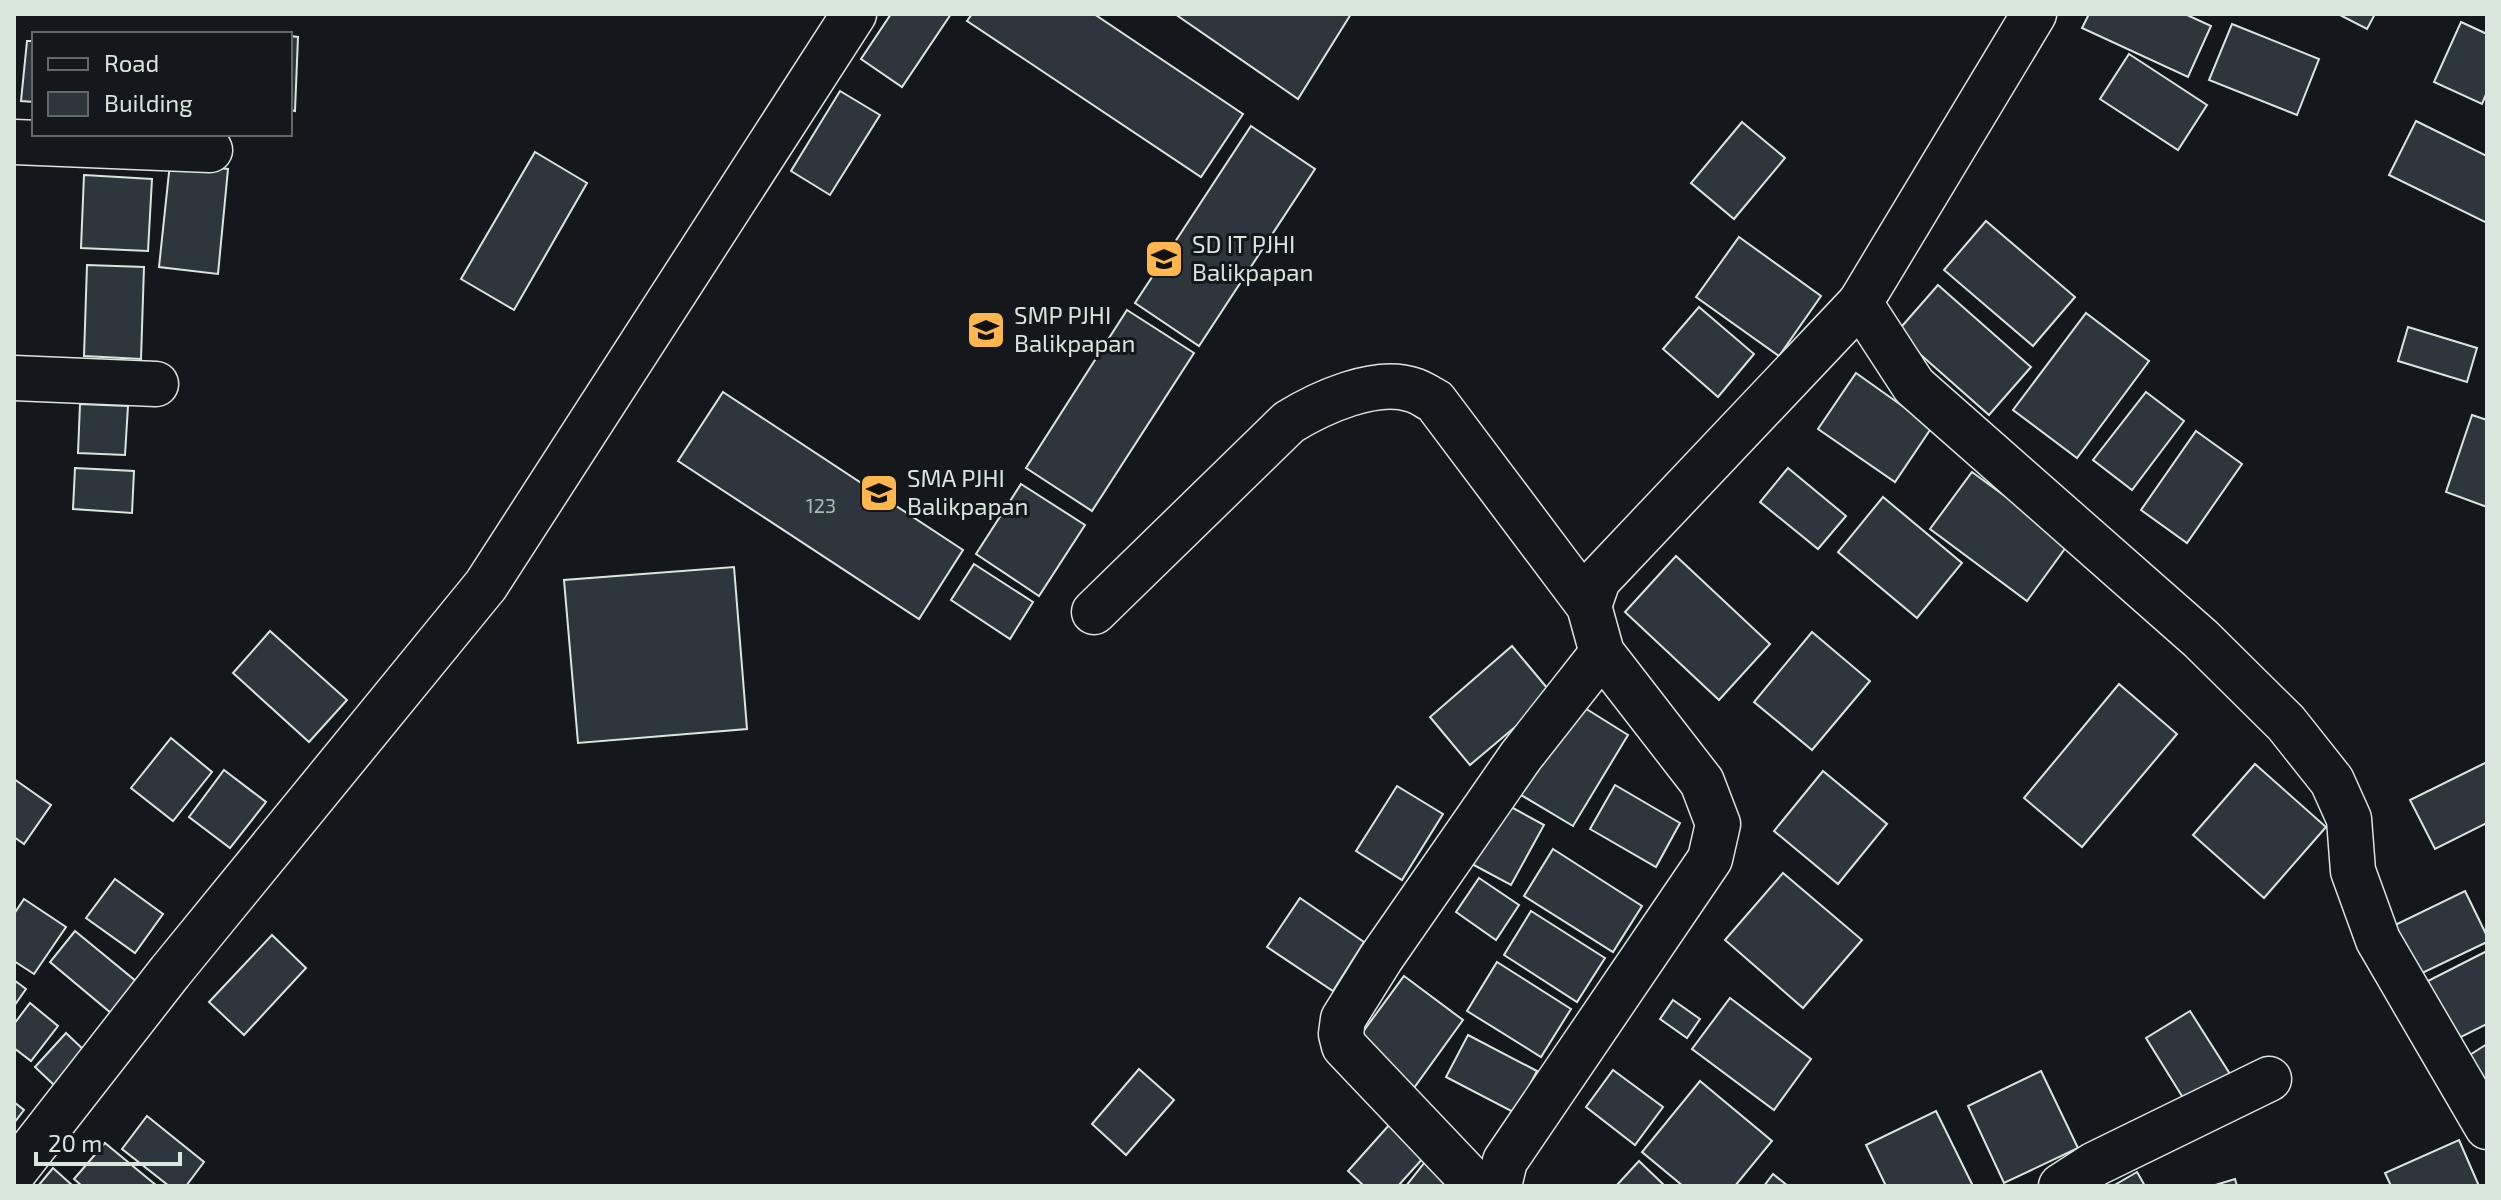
<svg xmlns="http://www.w3.org/2000/svg" width="2501" height="1200" font-family="'Exo 2',sans-serif">
<style>
.building{fill:#2c363c;stroke:#d8e6dc;stroke-width:2}
.lines{fill:none;stroke-linecap:round;stroke-linejoin:round}
.minor-casing{stroke:#d8e6dc;stroke-width:47}
.minor{stroke:#14181c;stroke-width:44}
.labels{text-anchor:middle;stroke-width:6;stroke-linejoin:round;paint-order:stroke}
.number-label{font-size:20px;fill:#adbab4}
.poi-label{font-size:24px;fill:#d8e6dc;stroke:#14181c;text-anchor:start}
</style>
<rect width="100%" height="100%" fill="#14181c"/>
<g class="building">
<polygon points="891,14 951,14 902,87 861,59"/>
<polygon points="972,14 1094,14 1243,114 1201,177 967,21"/>
<polygon points="1175,14 1351,14 1298,99"/>
<polygon points="2089,14 2185,14 2211,26 2188,77 2082,28"/>
<polygon points="2338,14 2375,14 2367,29"/>
<polygon points="2461,22 2487,34 2487,92 2482,104 2434,82"/>
<polygon points="2232,24 2319,59 2297,115 2209,80"/>
<polygon points="290,36 298,37 295,111 290,110"/>
<polygon points="27,41 34,41 34,102 21,101"/>
<polygon points="2129,54 2207,105 2178,150 2100,99"/>
<polygon points="840,91 880,115 830,195 791,171"/>
<polygon points="2416,121 2487,156 2487,223 2389,175"/>
<polygon points="1742,122 1785,158 1734,219 1691,183"/>
<polygon points="1251,126 1315,169 1199,346 1135,303"/>
<polygon points="535,152 587,183 514,310 461,279"/>
<polygon points="170,163 228,169 218,274 159,267"/>
<polygon points="84,175 152,179 148,251 81,248"/>
<polygon points="1986,221 2075,297 2033,346 1944,270"/>
<polygon points="1739,237 1821,296 1779,356 1696,297"/>
<polygon points="87,265 144,267 141,359 84,356"/>
<polygon points="1938,285 2031,367 1989,415 1896,333"/>
<polygon points="1699,307 1754,354 1718,397 1663,349"/>
<polygon points="1127,310 1194,353 1092,511 1026,468"/>
<polygon points="2086,313 2149,361 2077,458 2013,410"/>
<polygon points="2408,327 2477,348 2467,382 2398,361"/>
<polygon points="1856,373 1932,427 1895,482 1818,429"/>
<polygon points="723,392 963,550 919,619 678,461"/>
<polygon points="2146,392 2184,421 2132,490 2093,460"/>
<polygon points="80,404 128,406 125,455 78,453"/>
<polygon points="2472,415 2487,420 2487,507 2446,492"/>
<polygon points="2196,431 2242,464 2187,543 2141,510"/>
<polygon points="75,468 134,471 132,513 73,509"/>
<polygon points="1788,468 1846,516 1818,549 1760,502"/>
<polygon points="1972,472 2069,543 2027,601 1930,529"/>
<polygon points="1021,484 1085,525 1039,596 976,554"/>
<polygon points="1883,497 1962,563 1917,618 1838,552"/>
<polygon points="1676,556 1770,644 1719,700 1625,612"/>
<polygon points="974,564 1033,602 1010,639 951,600"/>
<polygon points="734,567 747,729 578,743 564,580"/>
<polygon points="270,631 347,700 309,742 233,673"/>
<polygon points="1812,632 1870,681 1812,750 1754,702"/>
<polygon points="1512,646 1553,695 1470,765 1430,717"/>
<polygon points="2119,684 2177,734 2082,847 2024,798"/>
<polygon points="1572,700 1628,735 1573,826 1516,792"/>
<polygon points="171,738 212,772 173,821 131,788"/>
<polygon points="2487,762 2487,823 2435,849 2410,800"/>
<polygon points="2255,764 2326,827 2264,898 2193,835"/>
<polygon points="224,770 266,802 230,848 189,817"/>
<polygon points="1823,771 1887,824 1838,884 1774,831"/>
<polygon points="14,779 51,805 24,844 14,837"/>
<polygon points="1615,785 1680,823 1656,867 1590,829"/>
<polygon points="1397,786 1443,814 1402,880 1356,851"/>
<polygon points="1502,802 1544,825 1511,885 1470,863"/>
<polygon points="1553,849 1642,906 1613,952 1524,896"/>
<polygon points="1783,873 1862,940 1803,1008 1725,940"/>
<polygon points="1479,878 1519,905 1496,940 1456,912"/>
<polygon points="115,879 163,914 135,953 86,918"/>
<polygon points="2465,891 2487,936 2487,942 2416,976 2393,926"/>
<polygon points="1300,898 1364,942 1333,991 1267,947"/>
<polygon points="24,899 66,927 34,974 14,961 14,914"/>
<polygon points="1531,911 1605,958 1577,1002 1504,955"/>
<polygon points="75,931 137,982 111,1013 50,962"/>
<polygon points="272,935 306,968 244,1035 209,1002"/>
<polygon points="2487,951 2487,1024 2451,1042 2422,984"/>
<polygon points="1497,962 1571,1009 1541,1057 1467,1011"/>
<polygon points="1404,976 1463,1020 1411,1092 1351,1048"/>
<polygon points="14,980 26,989 14,1006"/>
<polygon points="1730,998 1811,1059 1774,1110 1692,1049"/>
<polygon points="1673,1000 1700,1019 1687,1038 1660,1019"/>
<polygon points="30,1003 58,1026 31,1061 14,1048 14,1024"/>
<polygon points="2190,1011 2230,1074 2185,1101 2146,1038"/>
<polygon points="66,1033 85,1051 54,1085 35,1067"/>
<polygon points="1468,1035 1537,1071 1515,1113 1446,1077"/>
<polygon points="2487,1044 2487,1094 2465,1058"/>
<polygon points="1139,1069 1174,1100 1126,1155 1092,1124"/>
<polygon points="1613,1070 1663,1107 1635,1145 1586,1107"/>
<polygon points="2041,1071 2078,1148 2004,1183 1968,1106"/>
<polygon points="1700,1081 1772,1141 1735,1186 1683,1186 1642,1152"/>
<polygon points="14,1102 24,1110 14,1123"/>
<polygon points="1936,1111 1973,1186 1886,1186 1866,1145"/>
<polygon points="147,1116 204,1162 186,1186 169,1186 122,1149"/>
<polygon points="1390,1124 1425,1156 1398,1186 1364,1186 1348,1171"/>
<polygon points="2459,1140 2479,1186 2391,1186 2385,1173"/>
<polygon points="105,1143 157,1186 82,1186 74,1179"/>
<polygon points="1639,1161 1665,1186 1616,1186"/>
<polygon points="1425,1162 1453,1186 1406,1186"/>
<polygon points="53,1168 73,1186 38,1186"/>
<polygon points="2137,1172 2145,1186 2113,1186"/>
<polygon points="1773,1174 1788,1186 1764,1186"/>
<polygon points="2235,1179 2237,1186 2212,1186"/>
</g>
<g class="lines">
<g class="minor-casing">
<g id="minor">
<polyline points="2034,14 1860,303 1914,386 2201,639 2286,723 2332,781 2349,819 2353,871 2378,940 2487,1127"/>
<polyline points="14,142 210,150"/>
<polyline points="14,378 156,384"/>
<polyline points="1589,606 1598,580 1860,303"/>
<path d="M1094,612L1289,422C1320,403 1376,377 1413,390C1421,392 1428,398 1435,401L1589,606L1602,653L1702,782L1718,824L1710,859L1505,1161L1499,1186"/>
<polyline points="14,1172 170,972 486,585 854,14"/>
<polyline points="1477,1186 1344,1046 1341,1034 1343,1019 1381,958 1521,756 1602,653"/>
<polyline points="2061,1186 2095,1164 2269,1079"/>
</g>
</g>
<use href="#minor" class="minor"/>
</g>
<defs>
<g id="school-square" transform="scale(2)"><rect x="-9" y="-9" width="18" height="18" rx="4" fill="#ffb74d" stroke="#14181c"/><path d="M0-5L7-2L0 1L-7-2ZM-4 1L0 2.5L4 1V4Q0 6-4 4Z" fill="#111"/></g>
</defs>
<g fill-rule="evenodd">
<use href="#school-square" x="1164" y="259"/>
<use href="#school-square" x="986" y="330"/>
<use href="#school-square" x="879" y="493"/>
</g>
<g class="labels">
<g class="number-label">
<text x="821" y="513">123</text>
</g>
<g class="poi-label">
<text x="1192" y="253">SD IT PJHI<tspan x="1192" dy="28">Balikpapan</tspan></text>
<text x="1014" y="324">SMP PJHI<tspan x="1014" dy="28">Balikpapan</tspan></text>
<text x="907" y="487">SMA PJHI<tspan x="907" dy="28">Balikpapan</tspan></text>
</g>
</g>
<rect width="2501" height="1200" fill="none" stroke="#d8e6dc" stroke-width="32"/>
<rect x="32" y="32" width="260" height="104" fill="#14181c" stroke="#626a69" stroke-width="2"/>
<rect x="48" y="58" width="40" height="12" fill="#14181c" stroke="#626a69" stroke-width="2"/>
<text x="104" y="72" font-size="24" fill="#d8e6dc">Road</text>
<rect x="48" y="92" width="40" height="24" fill="#2c363c" stroke="#626a69" stroke-width="2"/>
<text x="104" y="112" font-size="24" fill="#d8e6dc">Building</text>
<path d="M36 1152v12h144v-12" fill="none" stroke="#d8e6dc" stroke-width="4"/>
<text x="48" y="1152" font-size="24" fill="#d8e6dc" stroke="#14181c" stroke-width="6" paint-order="stroke">20 m</text>
</svg>
